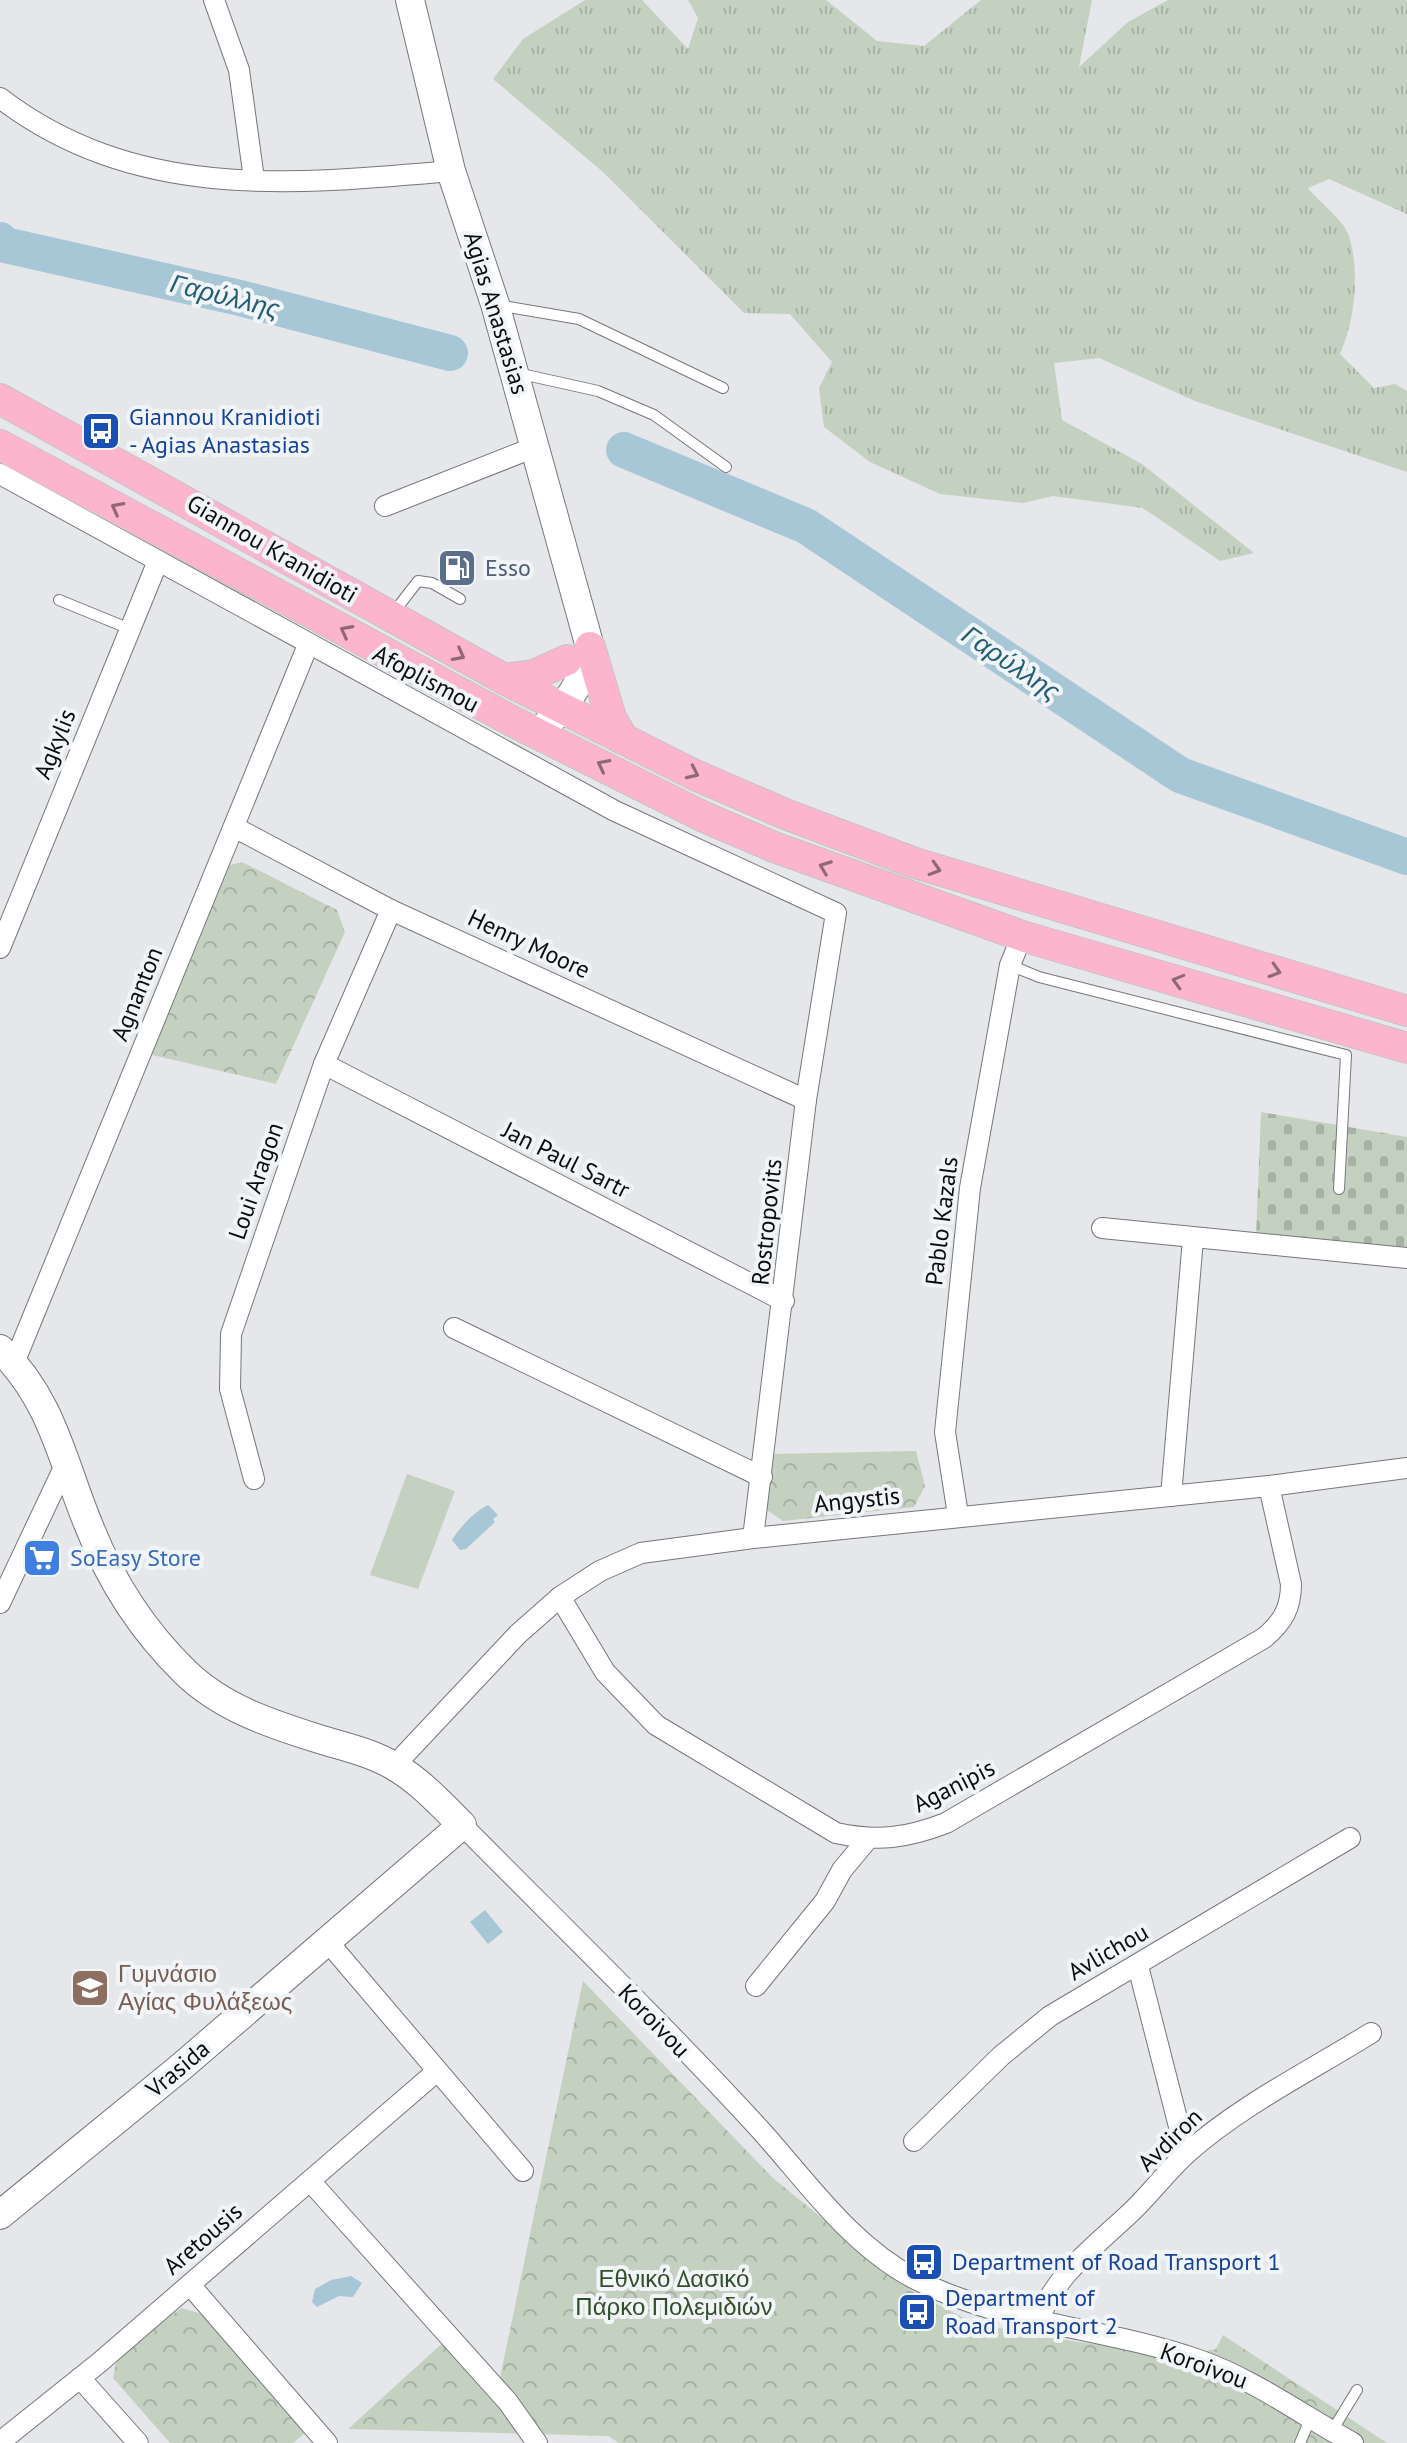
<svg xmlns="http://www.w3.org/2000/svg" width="1407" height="2443" font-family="'PT Sans',sans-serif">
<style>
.grass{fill:url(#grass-tufts)}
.cemetery{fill:url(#cemetery-stones)}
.park{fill:url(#park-crowns)}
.pitch{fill:#c4d1c0}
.water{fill:#a7c7d6}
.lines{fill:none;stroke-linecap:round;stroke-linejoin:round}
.river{stroke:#a7c7d6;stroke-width:36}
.lane-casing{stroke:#75777a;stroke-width:12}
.street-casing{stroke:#75777a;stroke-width:22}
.secondary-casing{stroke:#75777a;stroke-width:30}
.primary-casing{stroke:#c4c5c5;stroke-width:32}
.lane{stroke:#fff;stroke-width:10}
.street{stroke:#fff;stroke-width:20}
.secondary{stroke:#fff;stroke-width:28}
.primary{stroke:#fdb5cd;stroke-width:30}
.oneway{stroke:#906977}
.labels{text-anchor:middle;stroke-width:8;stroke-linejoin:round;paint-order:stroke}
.street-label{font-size:24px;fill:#0b0c0d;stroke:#f2f5f8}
.transit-label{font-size:24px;fill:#164399;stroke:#f2f5f8;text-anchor:start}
.service-label{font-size:24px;fill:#4e5e75;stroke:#f2f5f8;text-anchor:start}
.shop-label{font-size:24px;fill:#366cbe;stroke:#f2f5f8;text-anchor:start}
.education-label{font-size:24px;fill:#785e54;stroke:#f2f5f8;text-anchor:start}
.park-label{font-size:24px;fill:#334f29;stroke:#f2f5f8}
.water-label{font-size:26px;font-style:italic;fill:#235e74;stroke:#f2f5f8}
</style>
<defs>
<pattern id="grass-tufts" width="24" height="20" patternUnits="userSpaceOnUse" patternTransform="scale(2)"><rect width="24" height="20" fill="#c4d1c0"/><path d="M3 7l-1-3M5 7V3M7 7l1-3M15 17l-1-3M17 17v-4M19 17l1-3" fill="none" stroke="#a7b2a4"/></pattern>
<pattern id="cemetery-stones" width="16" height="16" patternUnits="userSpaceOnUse" patternTransform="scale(2)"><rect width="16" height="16" fill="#c4d1c0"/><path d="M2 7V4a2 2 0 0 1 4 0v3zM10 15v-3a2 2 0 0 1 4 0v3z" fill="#a7b2a4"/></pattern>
<pattern id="park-crowns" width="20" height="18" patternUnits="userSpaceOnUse" patternTransform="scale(2)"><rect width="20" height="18" fill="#c4d1c0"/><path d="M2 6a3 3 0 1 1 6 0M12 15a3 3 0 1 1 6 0" fill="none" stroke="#a7b2a4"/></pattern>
</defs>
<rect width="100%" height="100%" fill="#e5e7eb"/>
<path class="grass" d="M585,0H642L688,49L698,18L688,0H826L877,41L924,46L981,0H1092L1079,67L1128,22L1168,0H1407V214L1329,179L1308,188C1319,202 1344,220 1349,236C1360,273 1355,320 1340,354L1374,388L1395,384L1407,391V472L1195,401L1099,358L1054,363L1062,420L1142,464L1254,553L1220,561L1143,508L1053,496L1023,503L940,494L870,462L824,427L819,388L832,362L790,314L744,313L603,172L493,79L523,39Z"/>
<polygon class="cemetery" points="1261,1112 1407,1137 1407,1253 1256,1237"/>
<g class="park">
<polygon points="242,862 337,910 345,932 276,1084 148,1054 221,867"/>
<polygon points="916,1451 925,1486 914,1507 783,1521 764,1508 773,1454"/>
<polygon points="583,1981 773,2178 910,2290 962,2317 1017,2333 1177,2356 1216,2349 1223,2335 1387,2443 619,2443 608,2436 348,2429 448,2338 497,2392"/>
<polygon points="181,2308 202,2314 306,2432 293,2443 170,2443 113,2378 117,2357"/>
</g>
<polygon class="pitch" points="407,1474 455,1491 418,1589 370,1575"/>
<g class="water">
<path d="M488,1505L498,1515L493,1519L495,1522L466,1549L460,1550L452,1540C460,1527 474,1512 488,1505Z"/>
<polygon points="485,1910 503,1932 488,1944 470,1922"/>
<polygon points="351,2276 362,2283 353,2297 339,2296 317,2307 312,2302 315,2289 331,2280"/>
</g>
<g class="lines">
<g class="river">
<polyline points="0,240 5,245 240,298 450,353"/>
<polyline points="624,450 806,526 1180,775 1407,857"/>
</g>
<g class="lane-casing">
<g id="lane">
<polyline points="497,305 579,319 723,388"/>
<polyline points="517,373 598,391 654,415 726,467"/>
<polyline points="59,600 130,629"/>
<polyline points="394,612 418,581 432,583 460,599"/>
<polyline points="1010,965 1039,977 1346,1055 1339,1189"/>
<polyline points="1332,2431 1357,2390"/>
<polyline points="1300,2443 1311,2417"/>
</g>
</g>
<g class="street-casing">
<g id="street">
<polyline points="214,0 239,70 254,179"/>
<path d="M0,98C135,201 292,185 451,171"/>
<polyline points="0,474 615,811 836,913 806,1100 753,1538"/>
<polyline points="385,506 535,447"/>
<polyline points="234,827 391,910 806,1100"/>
<polyline points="0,948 158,561"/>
<polyline points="324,1064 784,1301"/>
<polyline points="1102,1228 1407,1258"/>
<polyline points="454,1328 762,1477"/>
<polyline points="14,1363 308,645"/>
<polyline points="254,1479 230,1389 231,1334 324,1064 391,910"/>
<polyline points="1171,1496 1193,1239"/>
<polyline points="958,1515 945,1432 970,1188 1010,965 1022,936"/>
<path d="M560,1597L605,1672L656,1725L836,1833C878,1842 907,1838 946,1823L1264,1638C1283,1622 1291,1608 1291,1584L1269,1486"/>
<polyline points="0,1603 67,1461"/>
<polyline points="394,1766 518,1634 560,1597 600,1571 641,1553 753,1538 1269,1486 1407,1468"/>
<path d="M462,1825C560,1924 660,2021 755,2124C804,2177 848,2244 915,2279C1003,2325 1106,2327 1199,2360C1255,2380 1302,2415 1353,2443"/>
<polyline points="328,1942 523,2171"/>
<polyline points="1138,1966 1186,2154"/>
<polyline points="756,1986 825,1901 842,1870 867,1840"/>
<polyline points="914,2141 1001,2056 1050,2016 1350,1838"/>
<polyline points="310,2181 508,2402 537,2443"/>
<polyline points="190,2285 327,2443"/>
<path d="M1039,2320C1054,2276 1095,2246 1128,2215C1149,2196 1166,2172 1187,2153C1241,2105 1310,2071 1371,2033"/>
<polyline points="80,2378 138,2443"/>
<polyline points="0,2442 100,2362 436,2072"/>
</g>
</g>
<g class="secondary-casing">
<g id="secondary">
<path d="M410,0L451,171L495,304L590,647C585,682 564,709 539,732"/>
<path d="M0,1349C53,1401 62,1461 89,1526C111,1582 142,1630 185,1672C222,1708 271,1724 319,1739C345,1747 370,1752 394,1766C420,1781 441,1804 462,1825L181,2067L0,2215"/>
</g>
</g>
<g class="primary-casing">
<g id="primary">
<polyline points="0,399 504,679 695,775 785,814 915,863 1407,1011"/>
<polyline points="0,445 512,721 704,817 774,847 1022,936 1407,1048"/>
<polyline points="590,647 611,718 623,739"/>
<polyline points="504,679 534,675 567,660"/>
</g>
</g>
<use href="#lane" class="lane"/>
<use href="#street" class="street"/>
<use href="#secondary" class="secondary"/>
<use href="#primary" class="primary"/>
</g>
<defs><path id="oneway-chevron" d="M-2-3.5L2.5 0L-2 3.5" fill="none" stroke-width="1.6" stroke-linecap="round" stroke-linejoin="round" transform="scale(2)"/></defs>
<g class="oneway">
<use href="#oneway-chevron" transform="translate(117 508) rotate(-152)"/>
<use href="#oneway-chevron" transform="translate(346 631) rotate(-152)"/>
<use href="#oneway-chevron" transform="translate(459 655) rotate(28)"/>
<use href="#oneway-chevron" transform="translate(603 765) rotate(-153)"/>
<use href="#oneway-chevron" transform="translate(693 773) rotate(25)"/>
<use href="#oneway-chevron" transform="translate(825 867) rotate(-159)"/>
<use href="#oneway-chevron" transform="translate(935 869) rotate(17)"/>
<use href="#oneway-chevron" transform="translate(1275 971) rotate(17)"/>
<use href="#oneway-chevron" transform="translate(1178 981) rotate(-164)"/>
</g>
<defs>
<g id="bus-square" transform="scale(2)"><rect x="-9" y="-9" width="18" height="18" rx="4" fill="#1a4fb4" stroke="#f2f5f8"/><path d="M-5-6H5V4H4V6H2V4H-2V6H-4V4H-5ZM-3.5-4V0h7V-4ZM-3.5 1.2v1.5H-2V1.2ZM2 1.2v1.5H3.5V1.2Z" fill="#fff"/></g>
<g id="fuel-square" transform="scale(2)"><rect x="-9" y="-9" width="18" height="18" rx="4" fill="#5c6f8a" stroke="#f2f5f8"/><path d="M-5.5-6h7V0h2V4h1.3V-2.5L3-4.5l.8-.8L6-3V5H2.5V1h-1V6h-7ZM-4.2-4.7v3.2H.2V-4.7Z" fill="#fff"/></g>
<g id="supermarket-square" transform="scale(2)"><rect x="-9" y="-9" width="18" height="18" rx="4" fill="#3f7fe0" stroke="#f2f5f8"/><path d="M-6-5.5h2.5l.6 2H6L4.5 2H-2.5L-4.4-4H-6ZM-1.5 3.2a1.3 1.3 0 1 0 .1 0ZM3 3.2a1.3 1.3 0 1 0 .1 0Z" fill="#fff"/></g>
<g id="school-square" transform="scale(2)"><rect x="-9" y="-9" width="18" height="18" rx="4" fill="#8d6e63" stroke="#f2f5f8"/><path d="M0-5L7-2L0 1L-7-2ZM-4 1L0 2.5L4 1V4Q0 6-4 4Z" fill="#fff"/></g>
</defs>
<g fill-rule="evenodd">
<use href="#bus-square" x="101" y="431"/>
<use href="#fuel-square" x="457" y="568"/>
<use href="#supermarket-square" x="42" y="1558"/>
<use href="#school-square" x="90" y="1988"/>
<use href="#bus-square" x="924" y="2262"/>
<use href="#bus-square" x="917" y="2312"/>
</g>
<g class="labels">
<g class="street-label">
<text transform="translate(496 313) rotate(73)" y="8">Agias Anastasias</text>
<text transform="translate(272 549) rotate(30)" y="8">Giannou Kranidioti</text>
<text transform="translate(426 679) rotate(28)" y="8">Afoplismou</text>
<text transform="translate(55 744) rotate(-68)" y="8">Agkylis</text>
<text transform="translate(529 944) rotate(25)" y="8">Henry Moore</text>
<text transform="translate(137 994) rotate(-68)" y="8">Agnanton</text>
<text transform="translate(566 1160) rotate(27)" y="8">Jan Paul Sartr</text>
<text transform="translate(256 1181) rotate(-71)" y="8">Loui Aragon</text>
<text transform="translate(942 1221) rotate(-83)" y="8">Pablo Kazals</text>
<text transform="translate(767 1222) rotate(-84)" y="8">Rostropovits</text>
<text transform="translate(857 1500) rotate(-6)" y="8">Angystis</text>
<text transform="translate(954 1786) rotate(-27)" y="8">Aganipis</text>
<text transform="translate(1108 1952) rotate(-30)" y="8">Avlichou</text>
<text transform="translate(654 2021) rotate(46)" y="8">Koroivou</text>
<text transform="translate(178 2069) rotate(-40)" y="8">Vrasida</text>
<text transform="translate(1170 2140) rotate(-44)" y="8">Avdiron</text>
<text transform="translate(203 2239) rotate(-41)" y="8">Aretousis</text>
<text transform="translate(1204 2366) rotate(20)" y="8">Koroivou</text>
</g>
<g class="transit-label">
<text x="129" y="425">Giannou Kranidioti<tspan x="129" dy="28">- Agias Anastasias</tspan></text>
<text x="952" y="2270">Department of Road Transport 1</text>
<text x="945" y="2306">Department of<tspan x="945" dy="28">Road Transport 2</tspan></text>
</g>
<g class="service-label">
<text x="485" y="576">Esso</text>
</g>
<g class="shop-label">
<text x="70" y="1566">SoEasy Store</text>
</g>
<g class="education-label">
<text x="118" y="1982">Γυμνάσιο<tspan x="118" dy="28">Αγίας Φυλάξεως</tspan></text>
</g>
<g class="park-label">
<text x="674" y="2287">Εθνικό Δασικό<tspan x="674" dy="28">Πάρκο Πολεμιδιών</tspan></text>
</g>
<g class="water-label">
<text transform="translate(225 296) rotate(14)" y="9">Γαρύλλης</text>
<text transform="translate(1011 663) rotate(34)" y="9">Γαρύλλης</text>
</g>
</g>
</svg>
